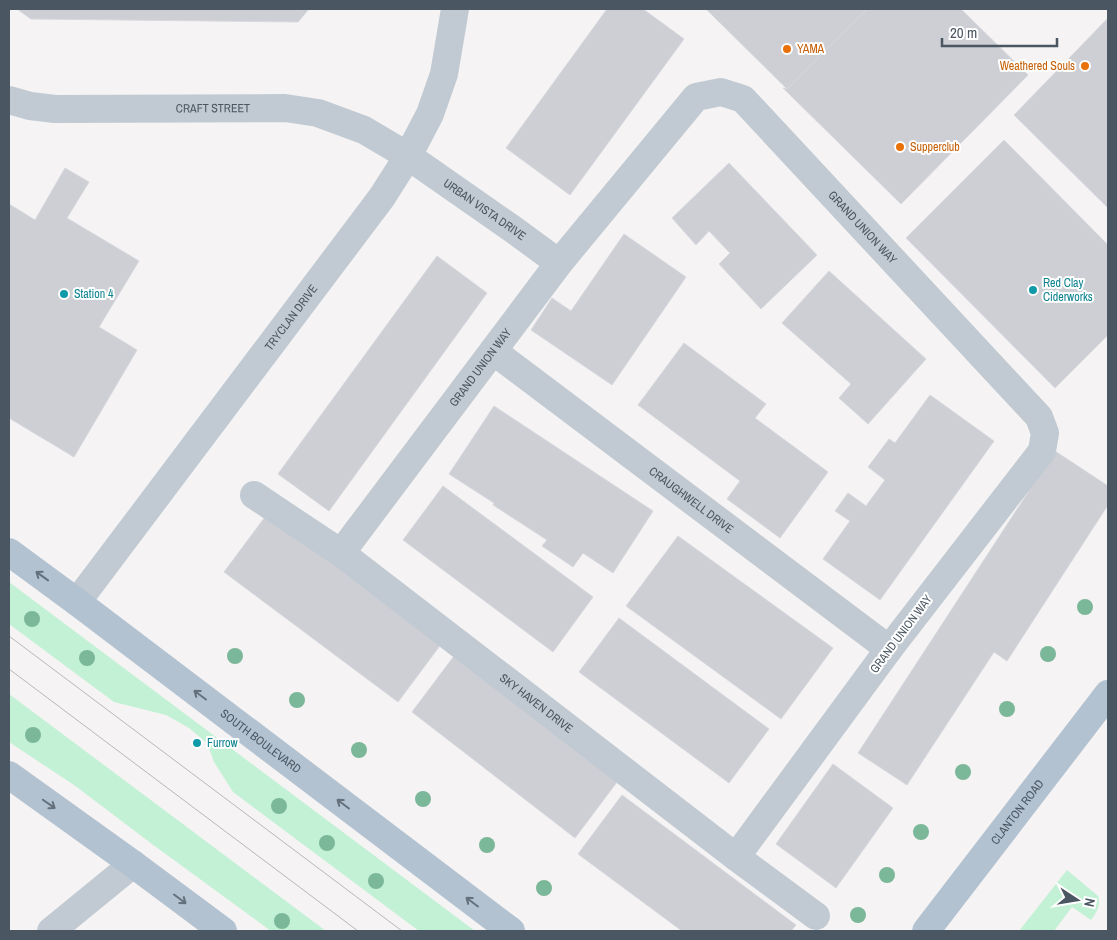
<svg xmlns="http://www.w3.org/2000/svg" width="1117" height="940" font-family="'Archivo Narrow',sans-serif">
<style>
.green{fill:#c3f1d5}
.building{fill:#cdcfd5;stroke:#d7d9de}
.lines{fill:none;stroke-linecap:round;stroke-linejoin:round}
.minor{stroke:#c1cad2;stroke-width:28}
.major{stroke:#b3c2d1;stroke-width:28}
.tram{stroke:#b5b8bd;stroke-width:1}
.tree{fill:#7bb799}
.oneway{stroke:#64717d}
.food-dot{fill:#e8710a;stroke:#fff;stroke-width:2}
.culture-dot{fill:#0f9aa8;stroke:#fff;stroke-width:2}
.labels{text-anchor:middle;stroke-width:4;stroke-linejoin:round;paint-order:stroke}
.food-label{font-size:12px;fill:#c56008;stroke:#fff;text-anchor:start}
.street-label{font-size:12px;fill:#4a5661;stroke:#fff}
.culture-label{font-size:12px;fill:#0d838f;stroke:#fff;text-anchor:start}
</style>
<rect width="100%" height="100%" fill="#f5f3f3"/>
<g class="green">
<polygon points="9,582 69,627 475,931 419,931 233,792 214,762 207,743 189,728 166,715 114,702 9,624"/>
<polygon points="9,694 326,931 271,931 152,844 74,785 9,742"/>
<path d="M1067,870L1098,896C1101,905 1097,912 1091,920L1072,907L1054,931H1019Z"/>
</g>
<g class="building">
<polygon points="17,9 309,9 298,22 31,19"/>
<polygon points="607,9 643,9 684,39 570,195 506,148"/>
<polygon points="706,9 867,9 787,89"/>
<polygon points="867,9 961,9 1028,75 901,204 783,88 787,89"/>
<polygon points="1108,18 1108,208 1014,115"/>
<polygon points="1004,140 1108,245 1108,335 1055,388 906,238"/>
<polygon points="729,163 817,255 761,309 719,264 730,253 709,231 696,245 672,218"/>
<polygon points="65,168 89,182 67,218 139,261 99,327 137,350 74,457 9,418 9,204 35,220"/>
<polygon points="624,234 686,277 612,385 531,330 552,298 571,311"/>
<polygon points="437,256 487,293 329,511 278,474"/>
<polygon points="829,271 926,359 868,424 839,398 851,384 782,323"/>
<polygon points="684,343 766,404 755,418 828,472 780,538 727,499 740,481 638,405"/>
<polygon points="930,395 994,441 880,600 823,559 850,521 835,511 848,493 866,506 885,480 868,467 889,439 895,443"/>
<polygon points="494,406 653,511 613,573 583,553 573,567 542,546 547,540 493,505 494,503 449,474"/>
<polygon points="1055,451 1108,486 1108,505 1007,661 994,652 907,785 858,753"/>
<polygon points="443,486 593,597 553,652 403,540"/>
<polygon points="268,513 442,643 398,702 224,572"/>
<polygon points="678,536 833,648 781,719 626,606"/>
<polygon points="619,618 769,729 729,783 579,672"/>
<polygon points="454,656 617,782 575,838 412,712"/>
<polygon points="833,764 893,808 836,888 776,844"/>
<polygon points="622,795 796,925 791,931 682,931 578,854"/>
</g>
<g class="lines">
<g class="minor">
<path id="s1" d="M9,100L30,106L55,109L285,108L318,113L364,130L408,156L514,230L559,263"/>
<path id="s2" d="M493,351L889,649"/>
<path id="s3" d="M254,495L341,553L736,857L816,916"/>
<path id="s4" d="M341,553L559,263L696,97L721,92L743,99L1039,417L1045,433L1042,451L889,649L736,857"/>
<path id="s5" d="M77,602L382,197L408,156L430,114L444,74L455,9"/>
<polyline points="51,931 133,864"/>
</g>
<g class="major">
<path id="s6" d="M9,552L77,602L511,931"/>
<polyline points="9,775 133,864 223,931"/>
<path id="s7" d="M926,931L1108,694"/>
</g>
<g class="tram">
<polyline points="9,636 402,931"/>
<polyline points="9,669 358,931"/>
</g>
</g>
<g class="tree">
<circle cx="1085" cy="607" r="8"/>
<circle cx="32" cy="619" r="8"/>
<circle cx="1048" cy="654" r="8"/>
<circle cx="235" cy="656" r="8"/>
<circle cx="87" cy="658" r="8"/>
<circle cx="297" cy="700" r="8"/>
<circle cx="1007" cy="709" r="8"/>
<circle cx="33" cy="735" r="8"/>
<circle cx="359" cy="750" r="8"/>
<circle cx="963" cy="772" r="8"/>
<circle cx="423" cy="799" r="8"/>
<circle cx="279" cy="806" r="8"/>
<circle cx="921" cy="832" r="8"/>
<circle cx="327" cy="843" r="8"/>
<circle cx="487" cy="845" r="8"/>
<circle cx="887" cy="875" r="8"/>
<circle cx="376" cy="881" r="8"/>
<circle cx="544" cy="888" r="8"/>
<circle cx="858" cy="915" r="8"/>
<circle cx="282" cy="921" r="8"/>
</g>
<defs><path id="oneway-shaft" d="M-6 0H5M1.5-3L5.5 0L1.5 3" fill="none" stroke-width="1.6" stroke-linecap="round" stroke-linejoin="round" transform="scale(1.25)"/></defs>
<g class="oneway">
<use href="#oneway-shaft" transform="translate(42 576) rotate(-144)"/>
<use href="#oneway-shaft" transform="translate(200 695) rotate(-143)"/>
<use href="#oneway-shaft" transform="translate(49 804) rotate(35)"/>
<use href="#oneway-shaft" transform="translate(343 804) rotate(-143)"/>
<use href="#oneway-shaft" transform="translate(180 899) rotate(37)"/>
<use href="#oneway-shaft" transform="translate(472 902) rotate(-143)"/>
</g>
<g class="food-dot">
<circle cx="787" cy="49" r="5"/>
<circle cx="1085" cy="66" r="5"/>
<circle cx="900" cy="147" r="5"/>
</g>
<g class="culture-dot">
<circle cx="1033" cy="290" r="5"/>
<circle cx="64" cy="294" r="5"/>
<circle cx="197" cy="743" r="5"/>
</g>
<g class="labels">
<g class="food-label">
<text x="797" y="53">YAMA</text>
<text x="1075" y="70" text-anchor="end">Weathered Souls</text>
<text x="910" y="151">Supperclub</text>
</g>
<g class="street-label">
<text dy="4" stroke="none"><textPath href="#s1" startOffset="205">CRAFT STREET</textPath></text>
<text dy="4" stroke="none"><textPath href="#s1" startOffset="504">URBAN VISTA DRIVE</textPath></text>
<text dy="4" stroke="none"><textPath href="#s4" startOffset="802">GRAND UNION WAY</textPath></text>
<text dy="4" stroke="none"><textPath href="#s5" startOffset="356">TRYCLAN DRIVE</textPath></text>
<text dy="4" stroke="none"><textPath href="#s4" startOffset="232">GRAND UNION WAY</textPath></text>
<text dy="4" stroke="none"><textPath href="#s2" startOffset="248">CRAUGHWELL DRIVE</textPath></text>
<text transform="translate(901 634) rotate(-53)" y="4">GRAND UNION WAY</text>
<text dy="4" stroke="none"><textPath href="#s3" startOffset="351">SKY HAVEN DRIVE</textPath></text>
<text dy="4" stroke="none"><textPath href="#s6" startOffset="315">SOUTH BOULEVARD</textPath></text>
<text dy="4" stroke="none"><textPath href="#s7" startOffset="150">CLANTON ROAD</textPath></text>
</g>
<g class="culture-label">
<text x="1043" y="287">Red Clay<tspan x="1043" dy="14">Ciderworks</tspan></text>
<text x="74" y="298">Station 4</text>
<text x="207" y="747">Furrow</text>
</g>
</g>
<rect width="1117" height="940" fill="none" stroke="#4a5661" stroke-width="20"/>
<g transform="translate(1077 900) rotate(102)" stroke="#ffffff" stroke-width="4" paint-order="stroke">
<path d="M0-4L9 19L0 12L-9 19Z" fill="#4a5661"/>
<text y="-8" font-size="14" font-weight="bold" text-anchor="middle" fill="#4a5661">N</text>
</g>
<path d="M942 38v8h115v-8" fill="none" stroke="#4a5661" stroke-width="2.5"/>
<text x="950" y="38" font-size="15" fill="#4a5661" stroke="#ffffff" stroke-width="4" paint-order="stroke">20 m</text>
</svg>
